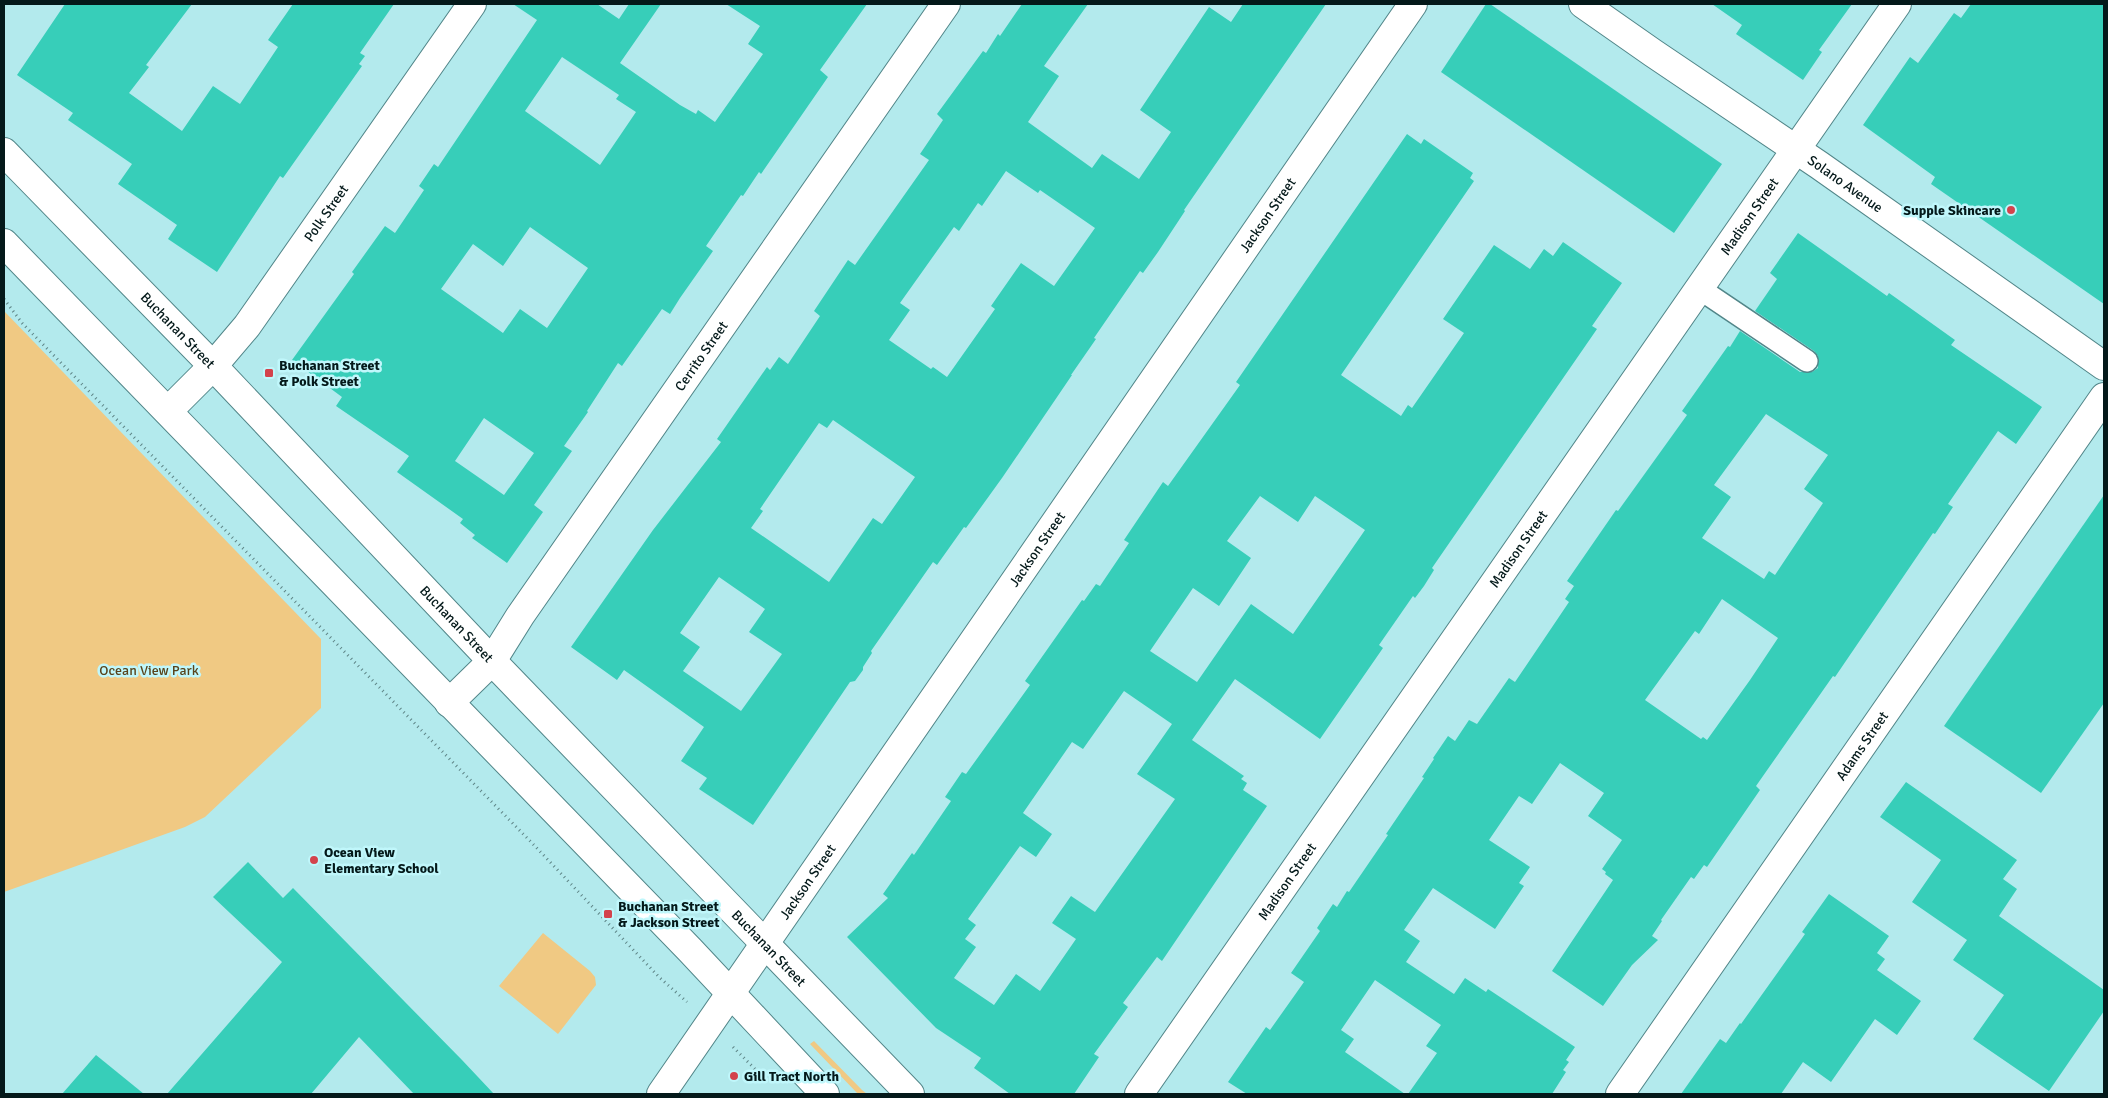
<svg xmlns="http://www.w3.org/2000/svg" width="2108" height="1098" font-family="Signika,sans-serif">
<style>
.green{fill:#f0c983}
.building{fill:#37ceb9;fill-rule:evenodd}
.lines{fill:none;stroke-linecap:round;stroke-linejoin:round}
.service-casing{stroke:#528689;stroke-width:24}
.minor-casing{stroke:#528689;stroke-width:30}
.tertiary-casing{stroke:#528689;stroke-width:30}
.secondary-casing{stroke:#528689;stroke-width:30}
.path{stroke:#5e8587;stroke-width:3;stroke-dasharray:1 4;stroke-linecap:butt}
.service{stroke:#fff;stroke-width:21}
.minor{stroke:#fff;stroke-width:28}
.tertiary{stroke:#fff;stroke-width:28}
.secondary{stroke:#fff;stroke-width:28}
.poi-dot{fill:#d3434c;stroke:#c0f7fb;stroke-width:2}
.labels{text-anchor:middle;stroke-width:5;stroke-linejoin:round;paint-order:stroke}
.street-label{font-size:14px;fill:#04191a;stroke:#c0f7fb}
.poi-label{font-size:14px;font-weight:bold;fill:#04191a;stroke:#c0f7fb;text-anchor:start}
.park-label{font-size:14px;fill:#58431b;stroke:#c0f7fb}
</style>
<rect width="100%" height="100%" fill="#b3eaed"/>
<g class="green">
<polygon points="4,311 321,639 321,708 205,817 185,827 4,892"/>
<polygon points="543,933 590,971 595,977 596,985 558,1034 499,986"/>
<polygon points="814,1041 862,1090 867,1094 858,1094 810,1044"/>
</g>
<g class="building">
<polygon points="65,4 192,4 146,65 149,67 129,93 182,131 213,86 240,104 278,47 268,40 293,4 394,4 360,53 365,56 359,64 362,66 283,178 280,176 217,272 168,239 177,225 118,184 132,164 68,120 73,113 17,75"/>
<path d="M513,4H597L619,19L629,4H661L620,63L680,105L696,114L698,110L715,122L763,54L748,44L760,26L726,4H867L820,70L828,77L761,174L759,172L743,196L741,195L706,246L713,251L680,298L670,314L662,309L622,366L618,363L587,411L588,412L564,446L572,451L534,505L543,512L507,563L472,538L475,535L460,523L463,519L397,472L409,456L336,406L342,397L292,360L354,274L352,272L385,226L395,233L424,190L419,186L434,164L438,167L537,20ZM562,57L619,95L616,99L636,112L600,165L525,111ZM530,227L588,268L547,328L520,309L503,333L441,289L473,244L503,266ZM484,418L534,453L504,495L455,461Z"/>
<path d="M1022,4H1088L1044,66L1059,76L1028,122L1092,168L1102,154L1139,179L1171,132L1140,110L1209,7L1231,22L1243,4H1326L1184,210L1185,211L1158,252L1143,273L1140,271L1094,338L1096,339L1071,375H1072L1002,478L966,528L964,527L937,565L933,562L871,651L872,653L863,667V670L855,681L850,682L753,825L699,789L707,778L681,761L704,727L624,670L617,680L571,647L653,530L721,442L717,439L767,367L770,370L779,357L788,364L820,316L814,311L848,260L855,265L929,160L920,154L943,120L937,114L983,51L986,53L998,34L1000,36ZM1006,171L1038,193L1040,190L1095,228L1054,286L1021,263L991,306L995,309L947,377L933,367L931,369L889,340L910,310L900,303L954,227L959,231L978,203L982,206ZM833,420L915,477L882,524L873,518L829,582L751,528L763,511L760,509L819,423L827,428ZM719,577L765,609L749,632L782,654L741,711L683,671L700,647L680,633Z"/>
<polygon points="1486,4 1490,4 1722,164 1674,233 1441,72"/>
<polygon points="1712,4 1852,4 1819,50 1822,52 1803,80 1736,34 1742,25"/>
<polygon points="1971,4 2104,4 2104,304 1931,184 1935,177 1863,125 1910,57 1918,63 1954,13 1961,18"/>
<path d="M1407,134L1421,144L1424,139L1473,173L1470,178L1474,181L1341,375L1401,416L1408,405L1412,408L1464,333L1443,319L1494,245L1530,269L1544,249L1553,256L1563,242L1622,283L1592,326L1597,329L1432,568L1434,570L1424,586L1415,598L1413,596L1379,645L1383,648L1320,739L1235,679L1192,740L1244,776L1241,779L1247,783L1243,790L1267,806L1162,961L1157,957L1123,1003L1128,1007L1094,1054L1099,1057L1074,1094H1010L974,1068L981,1058L936,1028L847,937L888,898L883,894L912,853L914,855L951,801L945,797L962,772L966,774L1030,685L1025,681L1082,600L1084,601L1096,584L1100,586L1129,543L1124,540L1163,482L1168,486L1240,385L1236,382ZM1260,496L1298,522L1315,496L1365,530L1293,634L1251,604L1197,682L1150,651L1193,588L1219,606L1251,558L1227,541ZM1124,691L1172,724L1137,774L1175,799L1095,912L1071,896L1052,923L1076,939L1040,991L1016,974L994,1005L954,978L976,947L965,939L976,925L968,919L1020,846L1036,857L1052,834L1023,813L1072,742L1083,749Z"/>
<path d="M1798,233L1887,296L1889,293L1920,315L1955,340L1951,345L2042,407L2016,444L1998,431L1948,504L1953,507L1935,534L1933,533L1835,677L1833,676L1756,786L1760,790L1707,867L1704,865L1694,879L1691,877L1661,920L1662,921L1652,936L1658,940L1632,965L1603,1006L1552,971L1613,880L1605,874L1606,872L1602,869L1622,840L1588,816L1604,793L1560,763L1532,804L1519,796L1489,840L1530,867L1519,883L1524,886L1495,929L1433,888L1404,930L1420,941L1406,962L1454,994L1465,978L1486,992L1488,989L1575,1047L1566,1060L1569,1062L1563,1070L1566,1072L1552,1094H1408L1437,1053L1426,1046L1441,1025L1375,980L1341,1030L1354,1039L1345,1052L1405,1094H1247L1228,1082L1266,1027L1270,1030L1304,982L1291,973L1320,931L1317,928L1333,904L1337,907L1347,891L1349,892L1388,835L1386,834L1424,778L1422,777L1434,759L1433,758L1448,736L1455,741L1469,720L1477,724L1509,678L1515,682L1569,602L1565,599L1574,586L1567,581L1616,510L1618,511L1687,415L1682,411L1728,346L1730,347L1740,331L1800,372H1812L1818,368V356L1814,351L1755,311L1777,279L1770,273ZM1766,414L1828,455L1804,489L1823,503L1775,575L1769,571L1764,579L1702,538L1731,497L1714,485ZM1722,599L1778,638L1750,680L1707,740L1703,737L1701,739L1645,700L1695,631L1699,634Z"/>
<polygon points="2104,495 2104,703 2041,793 1944,726"/>
<polygon points="1906,782 2017,860 2003,879 2017,889 1999,916 2104,990 2104,1011 2049,1091 1973,1039 2004,995 1953,960 1967,940 1912,902 1941,860 1880,817"/>
<polygon points="248,862 283,898 293,888 462,1060 494,1094 414,1094 359,1037 311,1094 167,1094 282,962 213,897"/>
<polygon points="1829,894 1889,936 1877,953 1885,959 1877,970 1921,1001 1897,1035 1875,1019 1831,1082 1803,1062 1781,1094 1681,1094 1720,1039 1726,1043 1740,1023 1741,1024 1805,934 1802,932"/>
<polygon points="96,1055 144,1094 62,1094"/>
</g>
<g class="lines">
<g class="service-casing">
<polyline id="service" points="1700,289 1807,361"/>
</g>
<g class="minor-casing">
<g id="minor">
<path id="s1" d="M168,411L213,366L247,326L472,4"/>
<path id="s2" d="M449,703L492,661L520,616L946,4"/>
<path id="s3" d="M1139,1094L1897,4"/>
<path id="s4" d="M1620,1094L2104,397"/>
</g>
</g>
<g class="tertiary-casing">
<g id="tertiary">
<path id="s5" d="M1583,4L1653,53L1819,165L2104,366"/>
<path id="s6" d="M661,1094L1413,4"/>
</g>
</g>
<g class="secondary-casing">
<g id="secondary">
<path id="s7" d="M4,152L213,366L492,661L910,1094"/>
<polyline points="4,243 690,950 825,1094"/>
</g>
</g>
<g class="path">
<polyline points="4,299 22,323 533,844 659,977 687,1002"/>
<polyline points="733,1047 758,1072"/>
</g>
<use href="#service" class="service"/>
<use href="#minor" class="minor"/>
<use href="#tertiary" class="tertiary"/>
<use href="#secondary" class="secondary"/>
</g>
<g class="poi-dot">
<circle cx="2011" cy="210" r="5"/>
<rect x="264" y="368" width="10" height="10" rx="2.5"/>
<circle cx="314" cy="860" r="5"/>
<rect x="603" y="909" width="10" height="10" rx="2.5"/>
<circle cx="734" cy="1076" r="5"/>
</g>
<g class="labels">
<g class="street-label">
<text dy="5" stroke="none"><textPath href="#s5" startOffset="318">Solano Avenue</textPath></text>
<text dy="5" stroke="none"><textPath href="#s1" startOffset="254">Polk Street</textPath></text>
<text dy="5" stroke="none"><textPath href="#s6" startOffset="1068">Jackson Street</textPath></text>
<text dy="5" stroke="none"><textPath href="#s3" startOffset="1069">Madison Street</textPath></text>
<text dy="5" stroke="none"><textPath href="#s7" startOffset="249">Buchanan Street</textPath></text>
<text dy="5" stroke="none"><textPath href="#s2" startOffset="430">Cerrito Street</textPath></text>
<text dy="5" stroke="none"><textPath href="#s6" startOffset="662">Jackson Street</textPath></text>
<text dy="5" stroke="none"><textPath href="#s3" startOffset="664">Madison Street</textPath></text>
<text dy="5" stroke="none"><textPath href="#s7" startOffset="654">Buchanan Street</textPath></text>
<text dy="5" stroke="none"><textPath href="#s4" startOffset="424">Adams Street</textPath></text>
<text dy="5" stroke="none"><textPath href="#s6" startOffset="258">Jackson Street</textPath></text>
<text dy="5" stroke="none"><textPath href="#s3" startOffset="259">Madison Street</textPath></text>
<text dy="5" stroke="none"><textPath href="#s7" startOffset="1104">Buchanan Street</textPath></text>
</g>
<g class="poi-label">
<text x="2001" y="215" text-anchor="end">Supple Skincare</text>
<text x="279" y="370">Buchanan Street<tspan x="279" dy="16">&amp; Polk Street</tspan></text>
<text x="324" y="857">Ocean View<tspan x="324" dy="16">Elementary School</tspan></text>
<text x="618" y="911">Buchanan Street<tspan x="618" dy="16">&amp; Jackson Street</tspan></text>
<text x="744" y="1081">Gill Tract North</text>
</g>
<g class="park-label">
<text x="149" y="675">Ocean View Park</text>
</g>
</g>
<rect width="2108" height="1098" fill="none" stroke="#04191a" stroke-width="10"/>
</svg>
